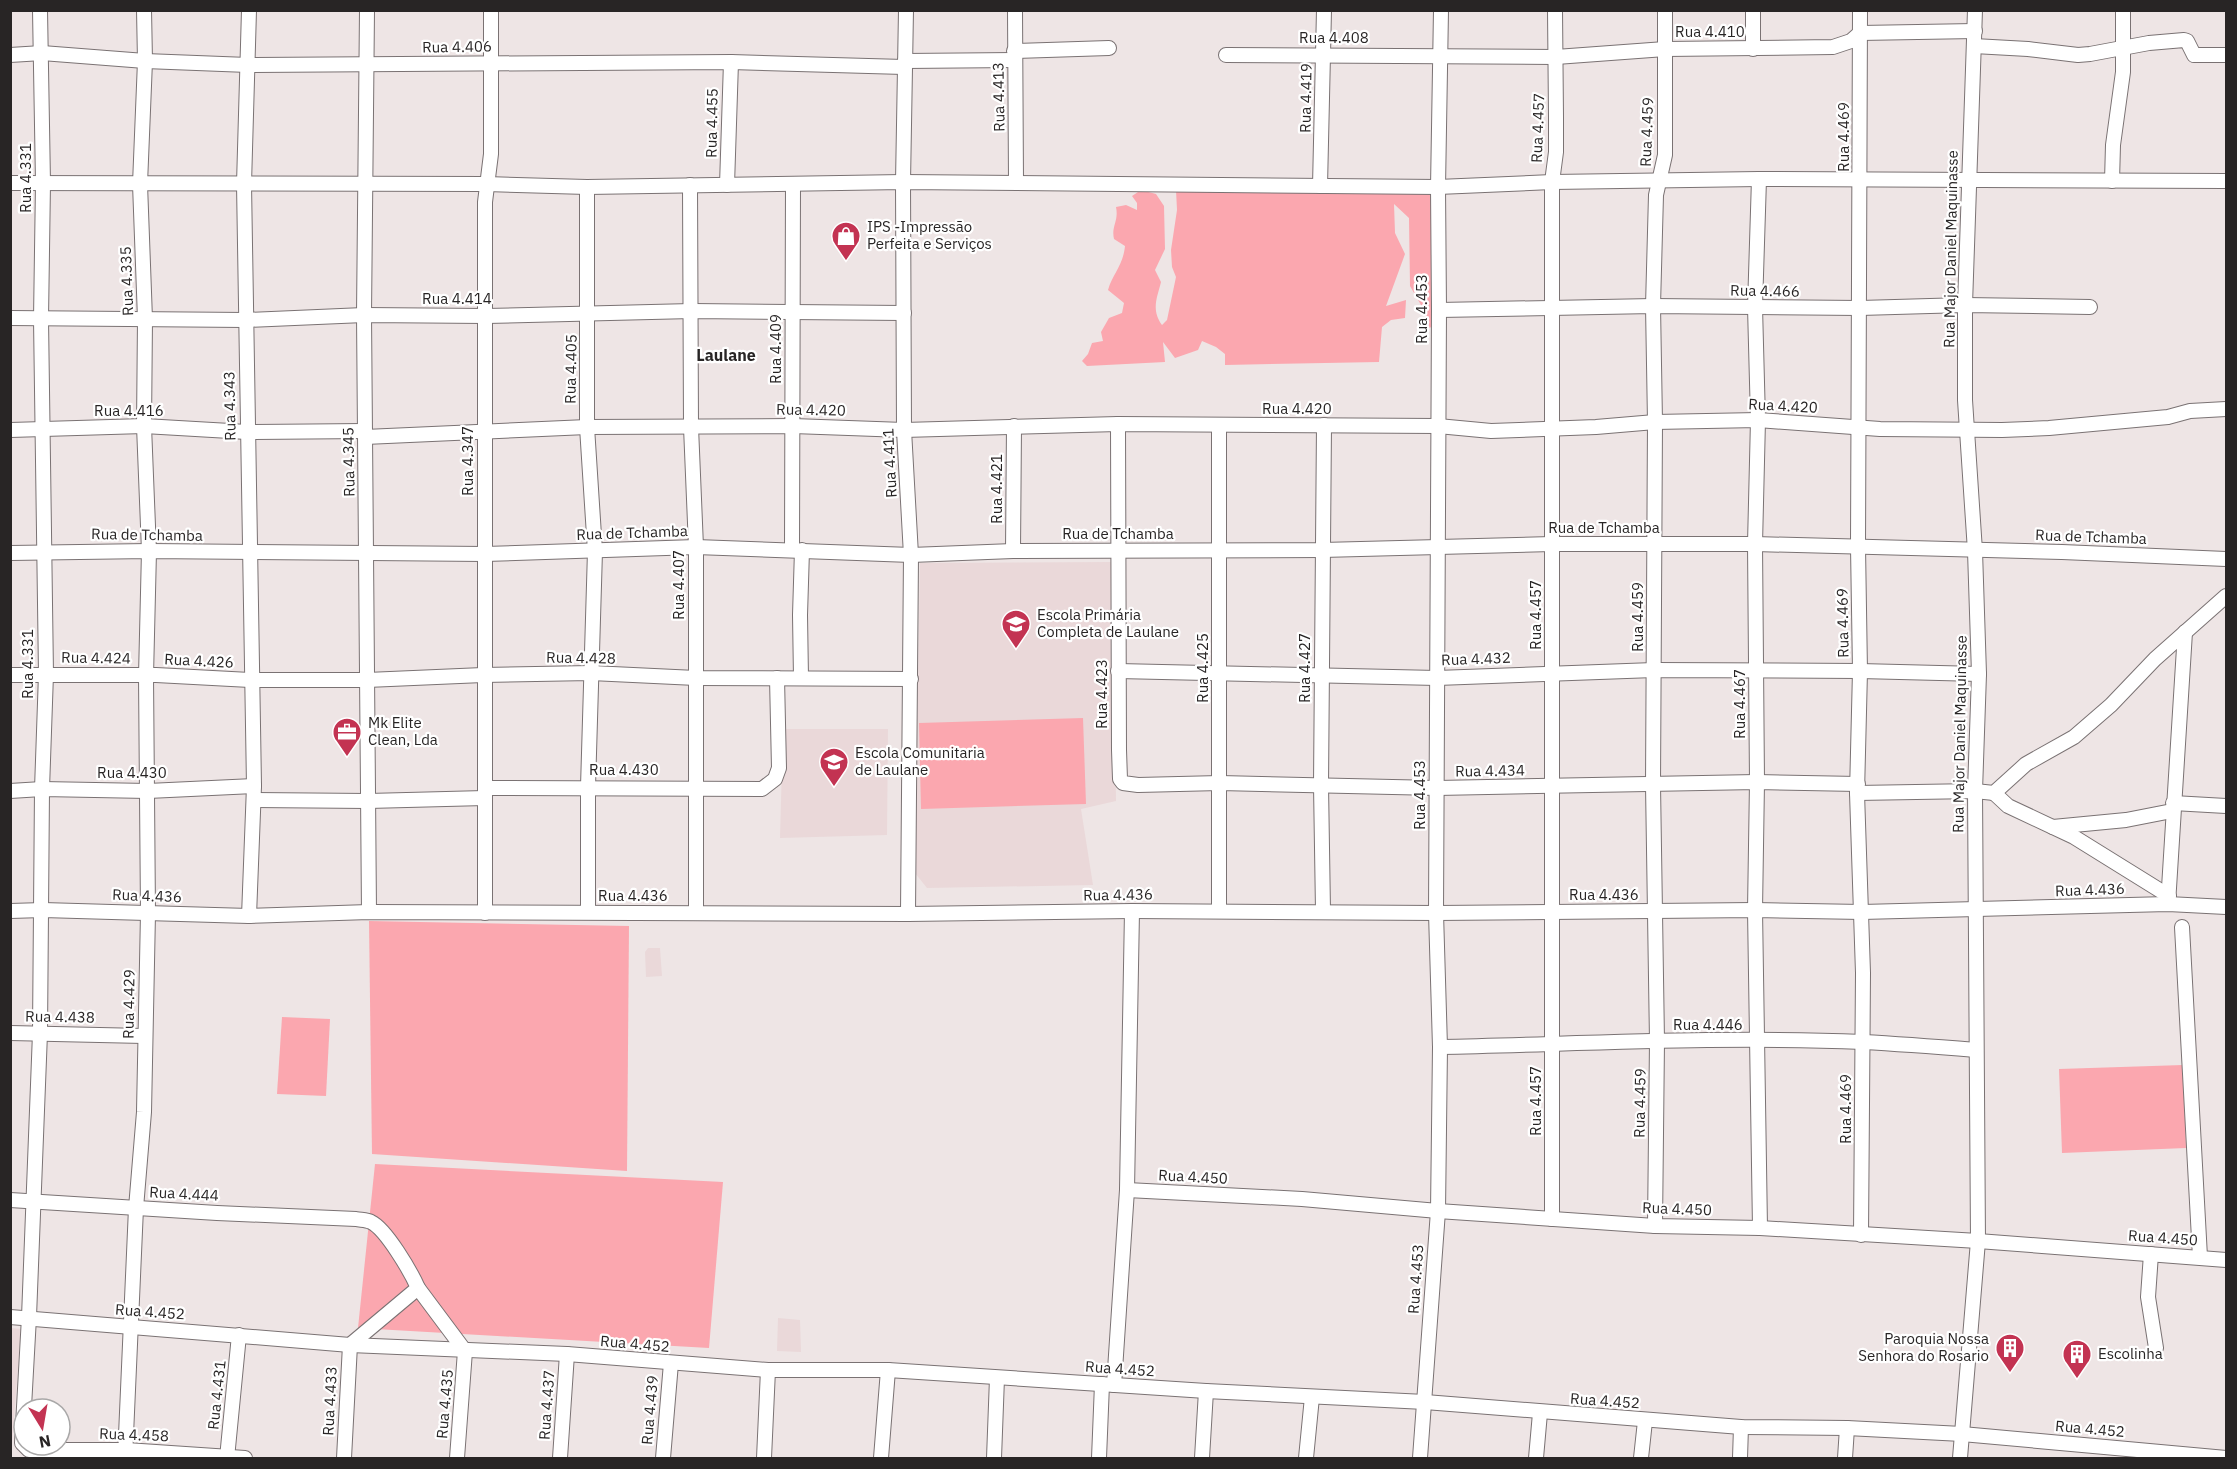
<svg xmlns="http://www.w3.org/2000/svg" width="2237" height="1469" font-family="'IBM Plex Sans',sans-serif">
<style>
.built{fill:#ead8d9}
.green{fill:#fba7af}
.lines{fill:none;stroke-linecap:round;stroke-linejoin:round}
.minor-casing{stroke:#7a7273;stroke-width:16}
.minor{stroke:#fff;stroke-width:14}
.labels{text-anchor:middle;stroke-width:4.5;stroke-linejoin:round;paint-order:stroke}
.street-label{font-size:15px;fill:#282525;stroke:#fff}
.poi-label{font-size:15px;fill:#282525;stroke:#fff;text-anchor:start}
.neighbourhood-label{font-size:16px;font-weight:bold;fill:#282525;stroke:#fff}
</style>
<rect width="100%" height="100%" fill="#eee5e5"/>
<g class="built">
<polygon points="1113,562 1116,801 1081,809 1093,885 927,888 915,873 920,563"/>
<polygon points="783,729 888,729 887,835 780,838"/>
<polygon points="648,948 660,948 662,976 646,977 645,952"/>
<polygon points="778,1318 800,1320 801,1352 777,1351"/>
<polygon points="11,1328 21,1329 11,1457 10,1328"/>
</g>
<g class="green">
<path d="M1141,190L1156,194L1164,206L1165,249L1155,270L1161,282C1157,298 1151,310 1162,325L1167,320L1176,277L1172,267L1171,250L1177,210L1176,190H1438L1434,326L1429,328L1421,305L1410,286L1409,218L1394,204L1395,233L1405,254L1386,306L1406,300L1405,318L1391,320L1382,327L1379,362L1225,365V354L1216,347L1202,341L1198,350L1175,358L1163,342L1165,362L1087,366L1082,361L1088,354L1092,343L1103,341L1101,332L1109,318L1122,313L1124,303L1108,290C1113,273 1123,266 1125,246L1114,239C1111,226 1119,221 1116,207L1126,205L1137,210V203L1132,196Z"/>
<polygon points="1083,718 1086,804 921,809 919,723"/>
<polygon points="369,921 629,926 627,1171 372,1154"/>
<polygon points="282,1017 330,1019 326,1096 277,1094"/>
<polygon points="2183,1065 2186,1148 2062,1153 2059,1069"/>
<polygon points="375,1164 723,1182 709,1348 358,1328"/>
</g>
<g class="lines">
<g class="minor-casing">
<g id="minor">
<polyline points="40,10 43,183 41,319 46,674 42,789 40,1033 29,1317 22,1443 29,1450 126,1450 245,1458"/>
<polyline points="249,10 244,184 254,786 249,916"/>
<polyline points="367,10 364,315 369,912"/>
<polyline points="906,10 903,182 904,430 911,555 908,914"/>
<polyline points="1015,10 1016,182"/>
<polyline points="1860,10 1858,547 1860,671 1857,793 1863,973 1861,1235"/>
<polyline points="1974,46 2028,49 2078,55 2090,54 2149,43 2184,40 2187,41 2194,55 2226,55"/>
<polyline points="1753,49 1753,10"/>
<polyline points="1014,51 1109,48"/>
<polyline points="10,55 42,53 145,61 248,65 731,62 904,67"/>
<polyline points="1226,55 1556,57 1665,49 1833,47 1851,41 1860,33 1975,31"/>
<polyline points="905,61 1015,60"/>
<polyline points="1759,179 1755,307 1758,420 1755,544 1757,782 1755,910 1760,1228"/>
<polyline points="2112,181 2113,145 2123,72 2123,10"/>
<polyline points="10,183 486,184 587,187 903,182 1438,187 1552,182 1759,179 2226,181"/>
<polyline points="690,185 691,427 696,547 696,913"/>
<polyline points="727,185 731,62"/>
<polyline points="1320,186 1324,10"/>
<polyline points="587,187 587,427 595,551 588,787 588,912"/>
<polyline points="1439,310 1653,306 1860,308 1965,305 2090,307"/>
<polyline points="10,318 246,320 364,315 486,316 692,311 904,313"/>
<polyline points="1118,424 1119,750 1120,779 1123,783 1138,785 1220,783 1437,788 1757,782 1858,784"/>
<polyline points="10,430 144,426 247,432 365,431"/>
<polyline points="365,437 587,427 793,426 904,430 1118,424 1438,426 1491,431 1596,427 1655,422 1758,420 1880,429 2002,430 2049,428 2168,417 2190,411 2226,409"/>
<polyline points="792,549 793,184"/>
<polyline points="1013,551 1014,426"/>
<polyline points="10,553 149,551 485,554 696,547 911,555 1013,551 1322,550 1552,544 1755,544 2062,552 2226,559"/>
<polyline points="1118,671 1437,678 1654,670 1860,671 1979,674"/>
<polyline points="10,675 156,675 250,680 367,680 483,675 591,673 696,678 911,679"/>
<polyline points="801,678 800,615 802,550"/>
<polyline points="486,788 762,789 775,779 779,768 777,678"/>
<polyline points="10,791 42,789 148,791 254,786"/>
<polyline points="1857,793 1975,791 1994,793 2026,764 2074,737 2111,705 2155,659 2226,596"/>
<polyline points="1994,793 2008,806 2074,837 2169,896"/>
<polyline points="254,800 368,801 485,798"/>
<polyline points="2173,803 2226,806"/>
<polyline points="2053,827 2126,820 2172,811"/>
<polyline points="2168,904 2185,632"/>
<polyline points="1219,910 1219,425"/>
<polyline points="10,911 43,910 249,916 369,912 908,914 1132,911 1436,913 1755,910 1862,912 2168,904 2226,907"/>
<polyline points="1323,911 1321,785 1324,425"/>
<polyline points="485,913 485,202 491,154 491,10"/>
<polyline points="2182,927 2200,1257"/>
<polyline points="10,1033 144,1036"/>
<path d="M1440,1047C1581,1044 1722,1036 1863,1042C1901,1044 1939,1047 1976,1050"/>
<polyline points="1127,1190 1302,1199 1438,1211 1655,1226 1760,1228 1978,1241 2226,1260"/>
<path d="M10,1200L217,1213L356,1219C361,1220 367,1220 371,1222C386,1229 411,1272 418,1288L350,1345L344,1458"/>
<polyline points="1552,1219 1552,182 1556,152 1556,117 1555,10"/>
<polyline points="1655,1226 1657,1041 1653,785 1655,422 1653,306 1656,195 1665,155 1665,10"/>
<polyline points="2151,1254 2148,1297 2156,1348"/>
<polyline points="418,1288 465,1351 457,1458"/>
<polyline points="10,1317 350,1345 567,1354 768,1370 888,1370 1206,1391 1425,1402 1741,1427 1847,1428 1962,1434 2226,1458"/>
<polyline points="1114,1385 1127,1190 1132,911"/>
<polyline points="125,1458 136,1208 144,1112 148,913 146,676 149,551 144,426 145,319 140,184 145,61 144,10"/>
<polyline points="227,1458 239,1335"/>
<polyline points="560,1458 567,1354"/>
<polyline points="663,1458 671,1363"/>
<polyline points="764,1458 768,1370"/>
<polyline points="881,1458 888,1370"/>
<polyline points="994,1458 997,1378"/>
<polyline points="1099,1458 1102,1384"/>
<polyline points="1202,1458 1206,1391"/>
<polyline points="1306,1458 1312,1397"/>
<polyline points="1420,1458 1438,1211 1440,1047 1436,913 1439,310 1438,187 1441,10"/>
<polyline points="1536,1458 1540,1413"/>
<polyline points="1641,1458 1645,1421"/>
<polyline points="1740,1458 1741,1427"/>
<polyline points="1845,1458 1847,1428"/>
<polyline points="1960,1458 1978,1241 1975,791 1979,674 1975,551 1965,400 1965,305 1975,10"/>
</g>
</g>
<use href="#minor" class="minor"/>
</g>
<defs>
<g id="shop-pin" transform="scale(1.5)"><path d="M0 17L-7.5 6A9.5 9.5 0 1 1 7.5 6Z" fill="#c33352" stroke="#fff"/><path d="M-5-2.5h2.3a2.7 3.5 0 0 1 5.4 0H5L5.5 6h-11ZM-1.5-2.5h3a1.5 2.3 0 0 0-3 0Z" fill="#fff"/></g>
<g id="school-pin" transform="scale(1.5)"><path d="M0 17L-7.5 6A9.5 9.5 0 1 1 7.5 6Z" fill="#c33352" stroke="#fff"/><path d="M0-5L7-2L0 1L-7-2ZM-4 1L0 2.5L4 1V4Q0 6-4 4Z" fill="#fff"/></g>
<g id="office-pin" transform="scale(1.5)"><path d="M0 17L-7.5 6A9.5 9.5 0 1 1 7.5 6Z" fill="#c33352" stroke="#fff"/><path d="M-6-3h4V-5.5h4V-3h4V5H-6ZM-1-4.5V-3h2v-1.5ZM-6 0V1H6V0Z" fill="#fff"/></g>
<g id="building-pin" transform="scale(1.5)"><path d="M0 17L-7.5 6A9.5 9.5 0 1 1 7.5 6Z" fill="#c33352" stroke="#fff"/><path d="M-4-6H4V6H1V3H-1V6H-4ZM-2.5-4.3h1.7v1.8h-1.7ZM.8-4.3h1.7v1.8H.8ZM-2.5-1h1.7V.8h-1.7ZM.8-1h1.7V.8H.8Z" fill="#fff"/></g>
</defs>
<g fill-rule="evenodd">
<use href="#shop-pin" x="846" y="236"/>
<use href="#school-pin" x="1016" y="624"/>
<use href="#office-pin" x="347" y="732"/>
<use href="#school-pin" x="834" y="762"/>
<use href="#building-pin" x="2010" y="1348"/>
<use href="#building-pin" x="2077" y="1354"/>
</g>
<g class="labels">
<g class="street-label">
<text x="1710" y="37">Rua 4.410</text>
<text x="1334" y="43">Rua 4.408</text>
<text transform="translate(457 47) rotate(-1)" y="5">Rua 4.406</text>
<text transform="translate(999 97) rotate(-91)" y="5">Rua 4.413</text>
<text transform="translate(1306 98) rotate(-89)" y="5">Rua 4.419</text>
<text transform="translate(712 123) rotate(-89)" y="5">Rua 4.455</text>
<text transform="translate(1538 128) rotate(-88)" y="5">Rua 4.457</text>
<text transform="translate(1647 132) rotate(-88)" y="5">Rua 4.459</text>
<text transform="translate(1844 137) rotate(-90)" y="5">Rua 4.469</text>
<text transform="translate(26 178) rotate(-90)" y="5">Rua 4.331</text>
<text transform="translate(1951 249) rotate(-89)" y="5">Rua Major Daniel Maquinasse</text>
<text transform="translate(127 281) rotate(-92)" y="5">Rua 4.335</text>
<text transform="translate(1765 291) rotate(1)" y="5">Rua 4.466</text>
<text x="457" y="304">Rua 4.414</text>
<text transform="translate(1422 309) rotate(-90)" y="5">Rua 4.453</text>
<text transform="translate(776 349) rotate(-90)" y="5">Rua 4.409</text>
<text transform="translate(571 369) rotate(-89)" y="5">Rua 4.405</text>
<text transform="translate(230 406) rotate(-91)" y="5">Rua 4.343</text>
<text transform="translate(1783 406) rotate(3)" y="5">Rua 4.420</text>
<text x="1297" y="414">Rua 4.420</text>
<text transform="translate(811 410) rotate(1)" y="5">Rua 4.420</text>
<text x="129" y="416">Rua 4.416</text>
<text transform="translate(468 461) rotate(-90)" y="5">Rua 4.347</text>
<text transform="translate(349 462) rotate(-91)" y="5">Rua 4.345</text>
<text transform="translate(890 463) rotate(-93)" y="5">Rua 4.411</text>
<text transform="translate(997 489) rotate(-90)" y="5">Rua 4.421</text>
<text x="1604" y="533">Rua de Tchamba</text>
<text transform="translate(632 533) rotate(-2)" y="5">Rua de Tchamba</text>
<text x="1118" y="539">Rua de Tchamba</text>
<text transform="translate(147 535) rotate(1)" y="5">Rua de Tchamba</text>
<text transform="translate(2091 537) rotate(2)" y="5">Rua de Tchamba</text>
<text transform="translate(679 585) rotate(-90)" y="5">Rua 4.407</text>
<text transform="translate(1536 615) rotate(-90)" y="5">Rua 4.457</text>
<text transform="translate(1638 617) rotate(-90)" y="5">Rua 4.459</text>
<text transform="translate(1843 623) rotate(-91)" y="5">Rua 4.469</text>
<text transform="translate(96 658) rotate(1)" y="5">Rua 4.424</text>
<text transform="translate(581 658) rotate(1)" y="5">Rua 4.428</text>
<text transform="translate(1476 659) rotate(-2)" y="5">Rua 4.432</text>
<text transform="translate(199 661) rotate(3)" y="5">Rua 4.426</text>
<text transform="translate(28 664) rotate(-90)" y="5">Rua 4.331</text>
<text transform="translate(1203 668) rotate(-90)" y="5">Rua 4.425</text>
<text transform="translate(1305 668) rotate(-90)" y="5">Rua 4.427</text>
<text transform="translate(1102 694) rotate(-90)" y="5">Rua 4.423</text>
<text transform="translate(1740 704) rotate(-90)" y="5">Rua 4.467</text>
<text transform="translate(1960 734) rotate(-89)" y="5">Rua Major Daniel Maquinasse</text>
<text x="624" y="775">Rua 4.430</text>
<text transform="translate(1490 771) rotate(-1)" y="5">Rua 4.434</text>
<text x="132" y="778">Rua 4.430</text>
<text transform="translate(1420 795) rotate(-90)" y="5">Rua 4.453</text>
<text transform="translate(2090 890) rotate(-2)" y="5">Rua 4.436</text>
<text transform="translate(1118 895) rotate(-1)" y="5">Rua 4.436</text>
<text x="1604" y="900">Rua 4.436</text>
<text transform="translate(147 896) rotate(2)" y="5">Rua 4.436</text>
<text x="633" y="901">Rua 4.436</text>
<text transform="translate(129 1004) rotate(-89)" y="5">Rua 4.429</text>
<text transform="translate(60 1017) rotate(1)" y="5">Rua 4.438</text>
<text x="1708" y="1030">Rua 4.446</text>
<text transform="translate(1536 1101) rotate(-90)" y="5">Rua 4.457</text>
<text transform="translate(1640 1103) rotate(-89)" y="5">Rua 4.459</text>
<text transform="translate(1846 1109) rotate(-90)" y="5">Rua 4.469</text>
<text transform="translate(1193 1177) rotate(3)" y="5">Rua 4.450</text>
<text transform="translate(184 1194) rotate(3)" y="5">Rua 4.444</text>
<text transform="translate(1677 1209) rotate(2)" y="5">Rua 4.450</text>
<text transform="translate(2163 1238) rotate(4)" y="5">Rua 4.450</text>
<text transform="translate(1416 1279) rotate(-86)" y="5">Rua 4.453</text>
<text transform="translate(150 1312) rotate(4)" y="5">Rua 4.452</text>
<text transform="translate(635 1344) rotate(5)" y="5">Rua 4.452</text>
<text transform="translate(1120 1369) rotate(4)" y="5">Rua 4.452</text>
<text transform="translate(217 1395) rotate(-84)" y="5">Rua 4.431</text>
<text transform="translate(330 1401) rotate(-87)" y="5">Rua 4.433</text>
<text transform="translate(1605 1401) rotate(4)" y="5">Rua 4.452</text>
<text transform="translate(445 1404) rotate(-85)" y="5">Rua 4.435</text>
<text transform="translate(547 1405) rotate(-86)" y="5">Rua 4.437</text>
<text transform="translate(650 1410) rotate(-85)" y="5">Rua 4.439</text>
<text transform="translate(2090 1429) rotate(5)" y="5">Rua 4.452</text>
<text transform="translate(134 1435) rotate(2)" y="5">Rua 4.458</text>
</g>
<g class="poi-label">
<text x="867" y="232">IPS -Impressão<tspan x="867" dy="17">Perfeita e Serviços</tspan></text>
<text x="1037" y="620">Escola Primária<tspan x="1037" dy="17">Completa de Laulane</tspan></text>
<text x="368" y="728">Mk Elite<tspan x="368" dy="17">Clean, Lda</tspan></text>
<text x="855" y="758">Escola Comunitaria<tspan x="855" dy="17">de Laulane</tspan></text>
<text x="1989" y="1344" text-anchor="end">Paroquia Nossa<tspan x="1989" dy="17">Senhora do Rosario</tspan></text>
<text x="2098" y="1359">Escolinha</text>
</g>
<g class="neighbourhood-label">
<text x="726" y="361">Laulane</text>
</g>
</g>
<rect width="2237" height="1469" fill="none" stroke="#282525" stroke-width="24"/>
<g transform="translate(42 1427) rotate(169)"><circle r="28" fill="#ffffff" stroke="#a9a8a8" stroke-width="1.5"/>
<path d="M0-4.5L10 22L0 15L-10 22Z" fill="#c33352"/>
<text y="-9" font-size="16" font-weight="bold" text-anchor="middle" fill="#282525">N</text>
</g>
</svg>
